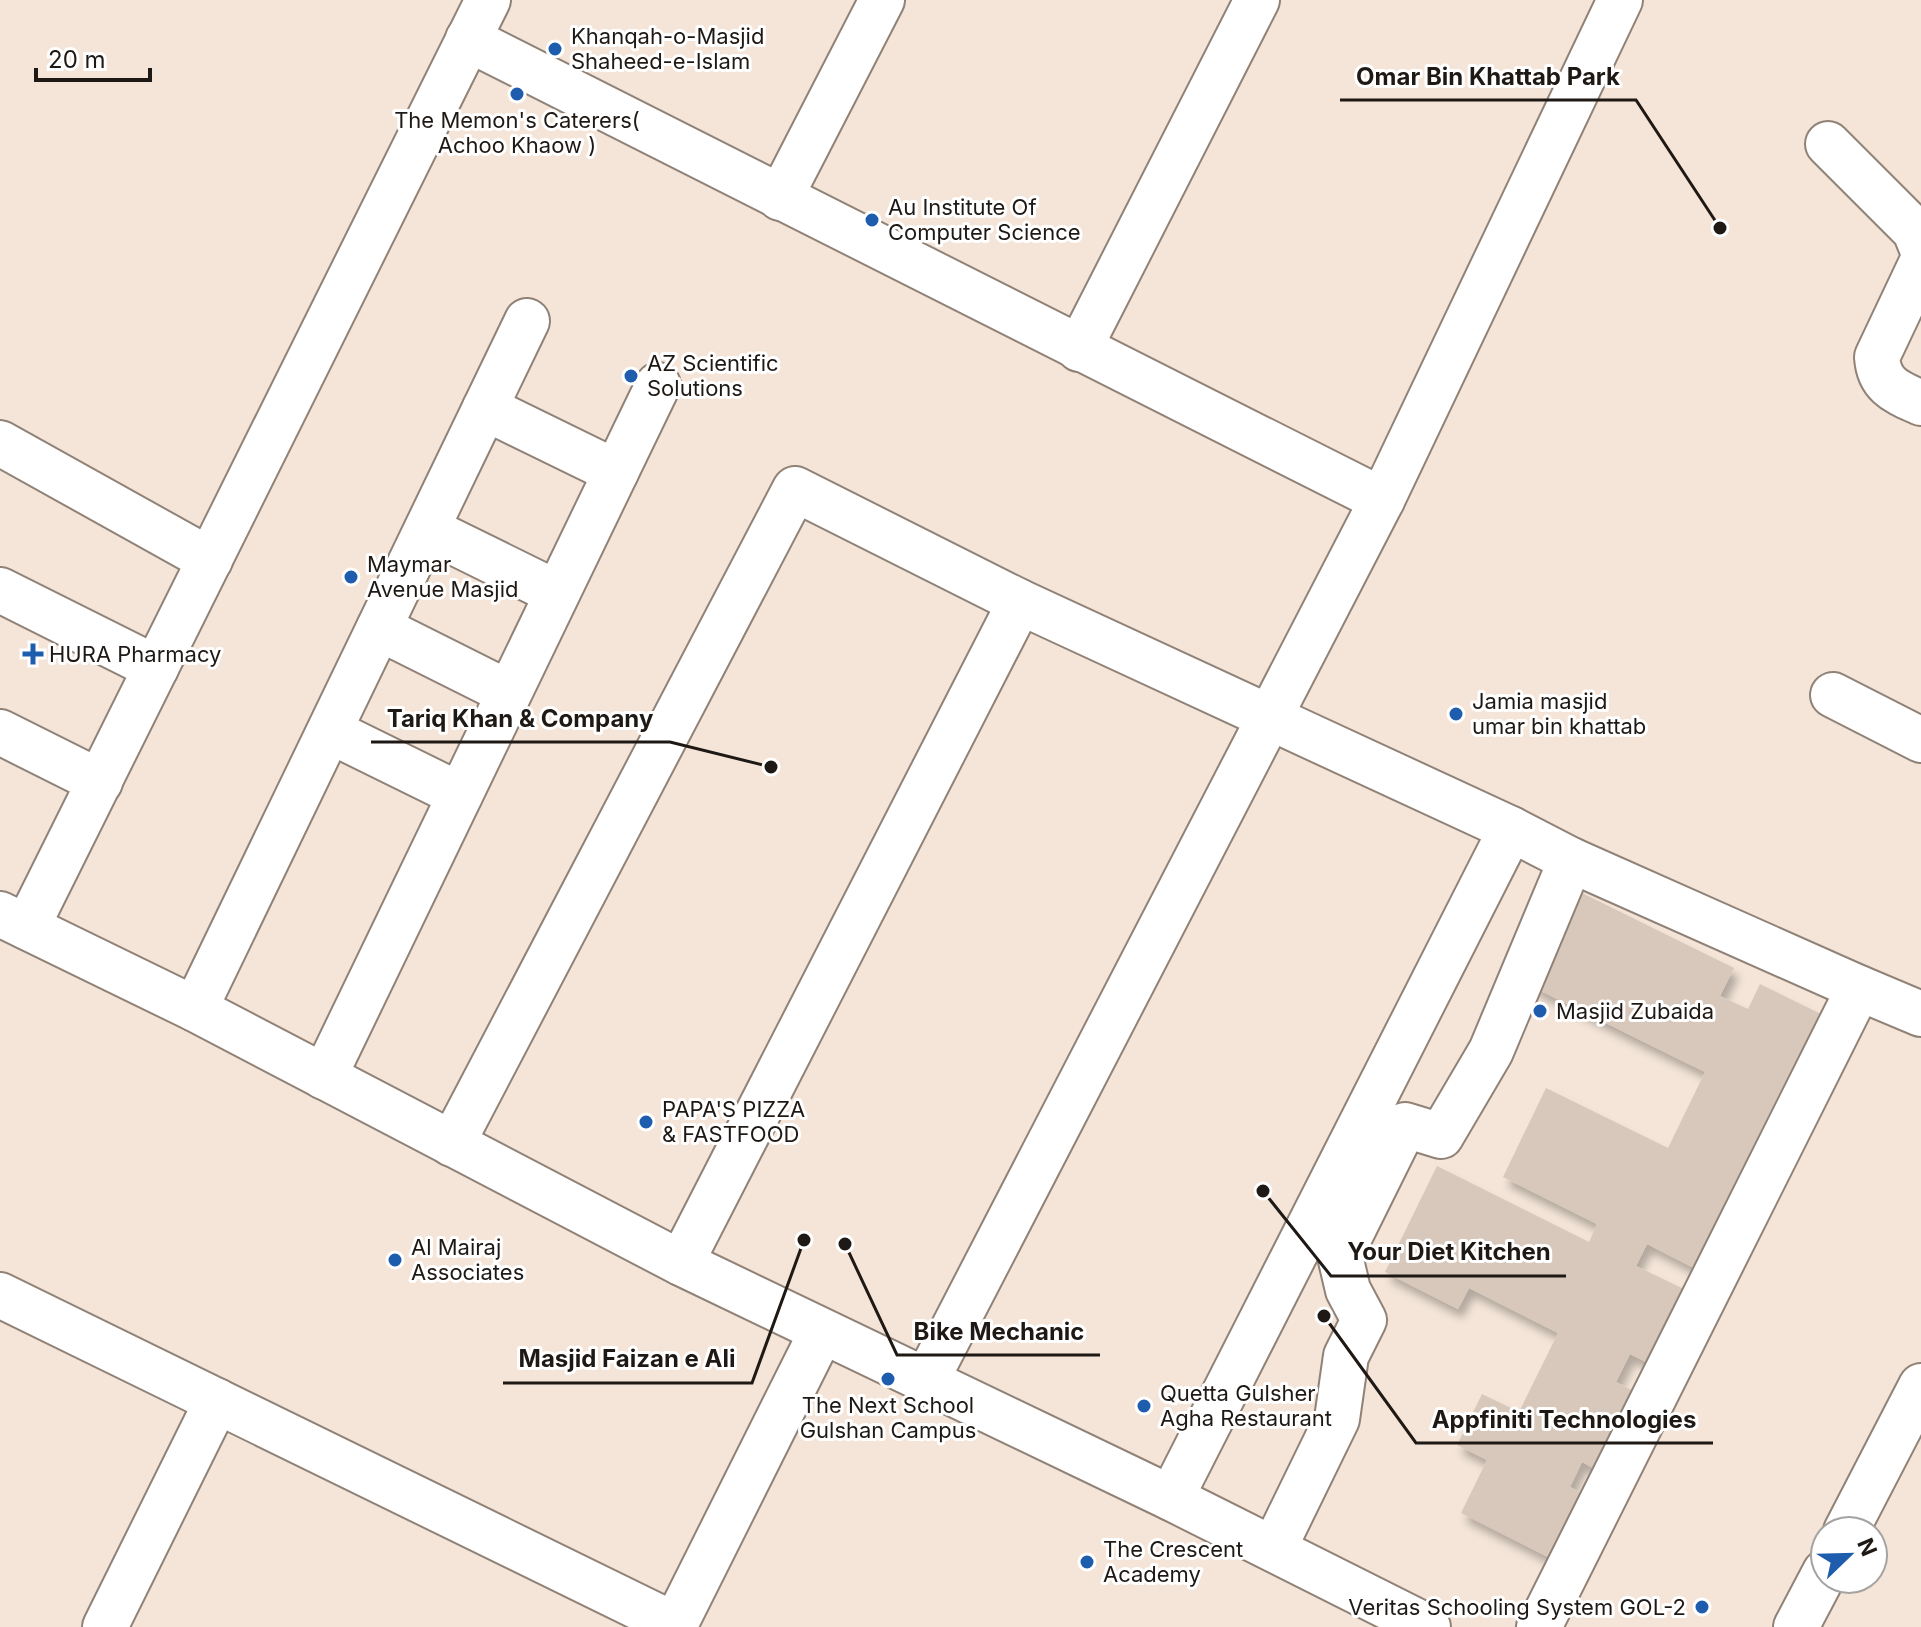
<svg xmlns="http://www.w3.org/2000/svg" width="1921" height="1627" font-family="Inter,sans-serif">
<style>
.building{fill:#d7c8bb;filter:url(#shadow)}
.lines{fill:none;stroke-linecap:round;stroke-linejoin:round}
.minor-casing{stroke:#908277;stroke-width:48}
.minor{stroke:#fff;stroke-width:44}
.poi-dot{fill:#1e5dae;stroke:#fff;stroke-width:3}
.labels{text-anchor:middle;stroke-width:6;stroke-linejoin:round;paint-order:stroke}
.poi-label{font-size:22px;fill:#1f1915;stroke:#fff;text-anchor:start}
.leader{fill:none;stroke:#1f1915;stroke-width:3}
.callout-dot{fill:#1f1915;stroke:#fff;stroke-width:3}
.callout-label{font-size:24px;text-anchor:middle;font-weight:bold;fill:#1f1915;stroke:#fff;stroke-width:6;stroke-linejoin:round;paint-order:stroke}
</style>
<defs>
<filter id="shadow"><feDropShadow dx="5" dy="9" stdDeviation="4" flood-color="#0004"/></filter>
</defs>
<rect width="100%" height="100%" fill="#f4e5d8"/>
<polygon class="building" points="1578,891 1734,968 1720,996 1748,1009 1760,984 1837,1022 1712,1277 1647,1244 1636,1266 1690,1292 1654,1366 1630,1354 1616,1382 1641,1395 1603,1473 1582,1462 1570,1487 1592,1499 1560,1563 1461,1513 1487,1460 1457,1445 1482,1394 1519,1412 1558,1333 1469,1288 1458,1309 1385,1272 1437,1166 1589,1242 1597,1224 1503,1177 1546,1088 1668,1148 1705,1072 1531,986"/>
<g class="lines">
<g class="minor-casing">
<g id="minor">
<polyline points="468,39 1382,500"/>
<polyline points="1828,144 1915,231 1921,246"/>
<polyline points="780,198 882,0"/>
<path d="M1921,264L1877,357C1879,386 1897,392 1921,403"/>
<polyline points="1079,349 1257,0"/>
<polyline points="485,408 616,472"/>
<polyline points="0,443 210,560"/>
<polyline points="427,529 557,593"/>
<polyline points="0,590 156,668"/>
<polyline points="379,628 509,693"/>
<polyline points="1833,695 1921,740"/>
<polyline points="330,731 460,795"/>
<polyline points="0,732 100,782"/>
<polyline points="0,914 195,1009 681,1263 1171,1498 1428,1627"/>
<polyline points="27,927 488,0"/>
<polyline points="195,1009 527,321"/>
<polyline points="324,1077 658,385"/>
<polyline points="452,1144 795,489 1020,602 1511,829 1571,860 1859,988"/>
<polyline points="681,1263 1020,602"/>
<polyline points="0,1295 675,1625"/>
<polyline points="925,1383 1382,500 1620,0"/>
<polyline points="1171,1498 1511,829"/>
<polyline points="1846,1531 1921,1386"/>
<polyline points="1278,1540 1337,1419 1346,1356 1364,1320 1348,1290 1340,1256 1405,1125 1441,1136 1491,1051 1571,860"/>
<polyline points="105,1627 217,1401"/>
<polyline points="674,1627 821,1333"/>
<polyline points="1539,1627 1859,988 1921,1014"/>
<polyline points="1796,1627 1825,1572"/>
</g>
</g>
<use href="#minor" class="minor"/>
</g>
<g class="poi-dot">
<circle cx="555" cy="49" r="8"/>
<circle cx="517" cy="94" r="8"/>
<circle cx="872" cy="220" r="8"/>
<circle cx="631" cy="376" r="8"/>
<circle cx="351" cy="577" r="8"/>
<path d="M29 642h8v8h8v8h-8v8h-8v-8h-8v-8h8z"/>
<circle cx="1456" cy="714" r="8"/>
<circle cx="1540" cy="1011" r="8"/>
<circle cx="646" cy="1122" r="8"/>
<circle cx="395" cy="1260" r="8"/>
<circle cx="888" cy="1379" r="8"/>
<circle cx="1144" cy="1406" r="8"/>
<circle cx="1087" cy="1562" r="8"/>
<circle cx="1702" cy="1607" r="8"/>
</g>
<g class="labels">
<g class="poi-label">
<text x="571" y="44">Khanqah-o-Masjid<tspan x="571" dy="25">Shaheed-e-Islam</tspan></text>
<text x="517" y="128" text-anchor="middle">The Memon's Caterers(<tspan x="517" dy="25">Achoo Khaow )</tspan></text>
<text x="888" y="215">Au Institute Of<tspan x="888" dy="25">Computer Science</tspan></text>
<text x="647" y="371">AZ Scientific<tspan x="647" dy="25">Solutions</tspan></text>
<text x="367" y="572">Maymar<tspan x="367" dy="25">Avenue Masjid</tspan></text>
<text x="49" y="662">HURA Pharmacy</text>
<text x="1472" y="709">Jamia masjid<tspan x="1472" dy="25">umar bin khattab</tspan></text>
<text x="1556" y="1019">Masjid Zubaida</text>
<text x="662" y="1117">PAPA'S PIZZA<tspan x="662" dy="25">&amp; FASTFOOD</tspan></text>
<text x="411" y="1255">Al Mairaj<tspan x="411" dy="25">Associates</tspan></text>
<text x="1160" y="1401">Quetta Gulsher<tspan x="1160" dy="25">Agha Restaurant</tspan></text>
<text x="888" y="1413" text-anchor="middle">The Next School<tspan x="888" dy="25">Gulshan Campus</tspan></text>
<text x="1103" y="1557">The Crescent<tspan x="1103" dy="25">Academy</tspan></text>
<text x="1686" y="1615" text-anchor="end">Veritas Schooling System GOL-2</text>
</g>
</g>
<path class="leader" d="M1720 228L1636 100H1340M771 767L670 742H371M1263 1191L1331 1276H1566M845 1244L897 1355H1100M804 1240L752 1383H503M1324 1316L1416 1443H1713"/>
<g class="callout-dot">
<circle cx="1720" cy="228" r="8"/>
<circle cx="771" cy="767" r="8"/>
<circle cx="1263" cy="1191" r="8"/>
<circle cx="845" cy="1244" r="8"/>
<circle cx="804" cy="1240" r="8"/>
<circle cx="1324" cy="1316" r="8"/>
</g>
<g class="callout-label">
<text x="1488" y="85">Omar Bin Khattab Park</text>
<text x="520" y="727">Tariq Khan &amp; Company</text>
<text x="1449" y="1260">Your Diet Kitchen</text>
<text x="999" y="1340">Bike Mechanic</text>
<text x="627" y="1367">Masjid Faizan e Ali</text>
<text x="1564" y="1428">Appfiniti Technologies</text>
</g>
<g transform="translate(1849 1555) rotate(67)"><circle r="38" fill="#ffffff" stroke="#a5a3a1" stroke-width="2"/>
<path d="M0-6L14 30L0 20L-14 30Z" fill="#1e5dae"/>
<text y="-12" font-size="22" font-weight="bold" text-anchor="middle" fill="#1f1915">N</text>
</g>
<path d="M36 68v12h114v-12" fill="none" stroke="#1f1915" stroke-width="4"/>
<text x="48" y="68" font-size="24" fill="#1f1915" stroke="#ffffff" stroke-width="6" paint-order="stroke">20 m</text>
</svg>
